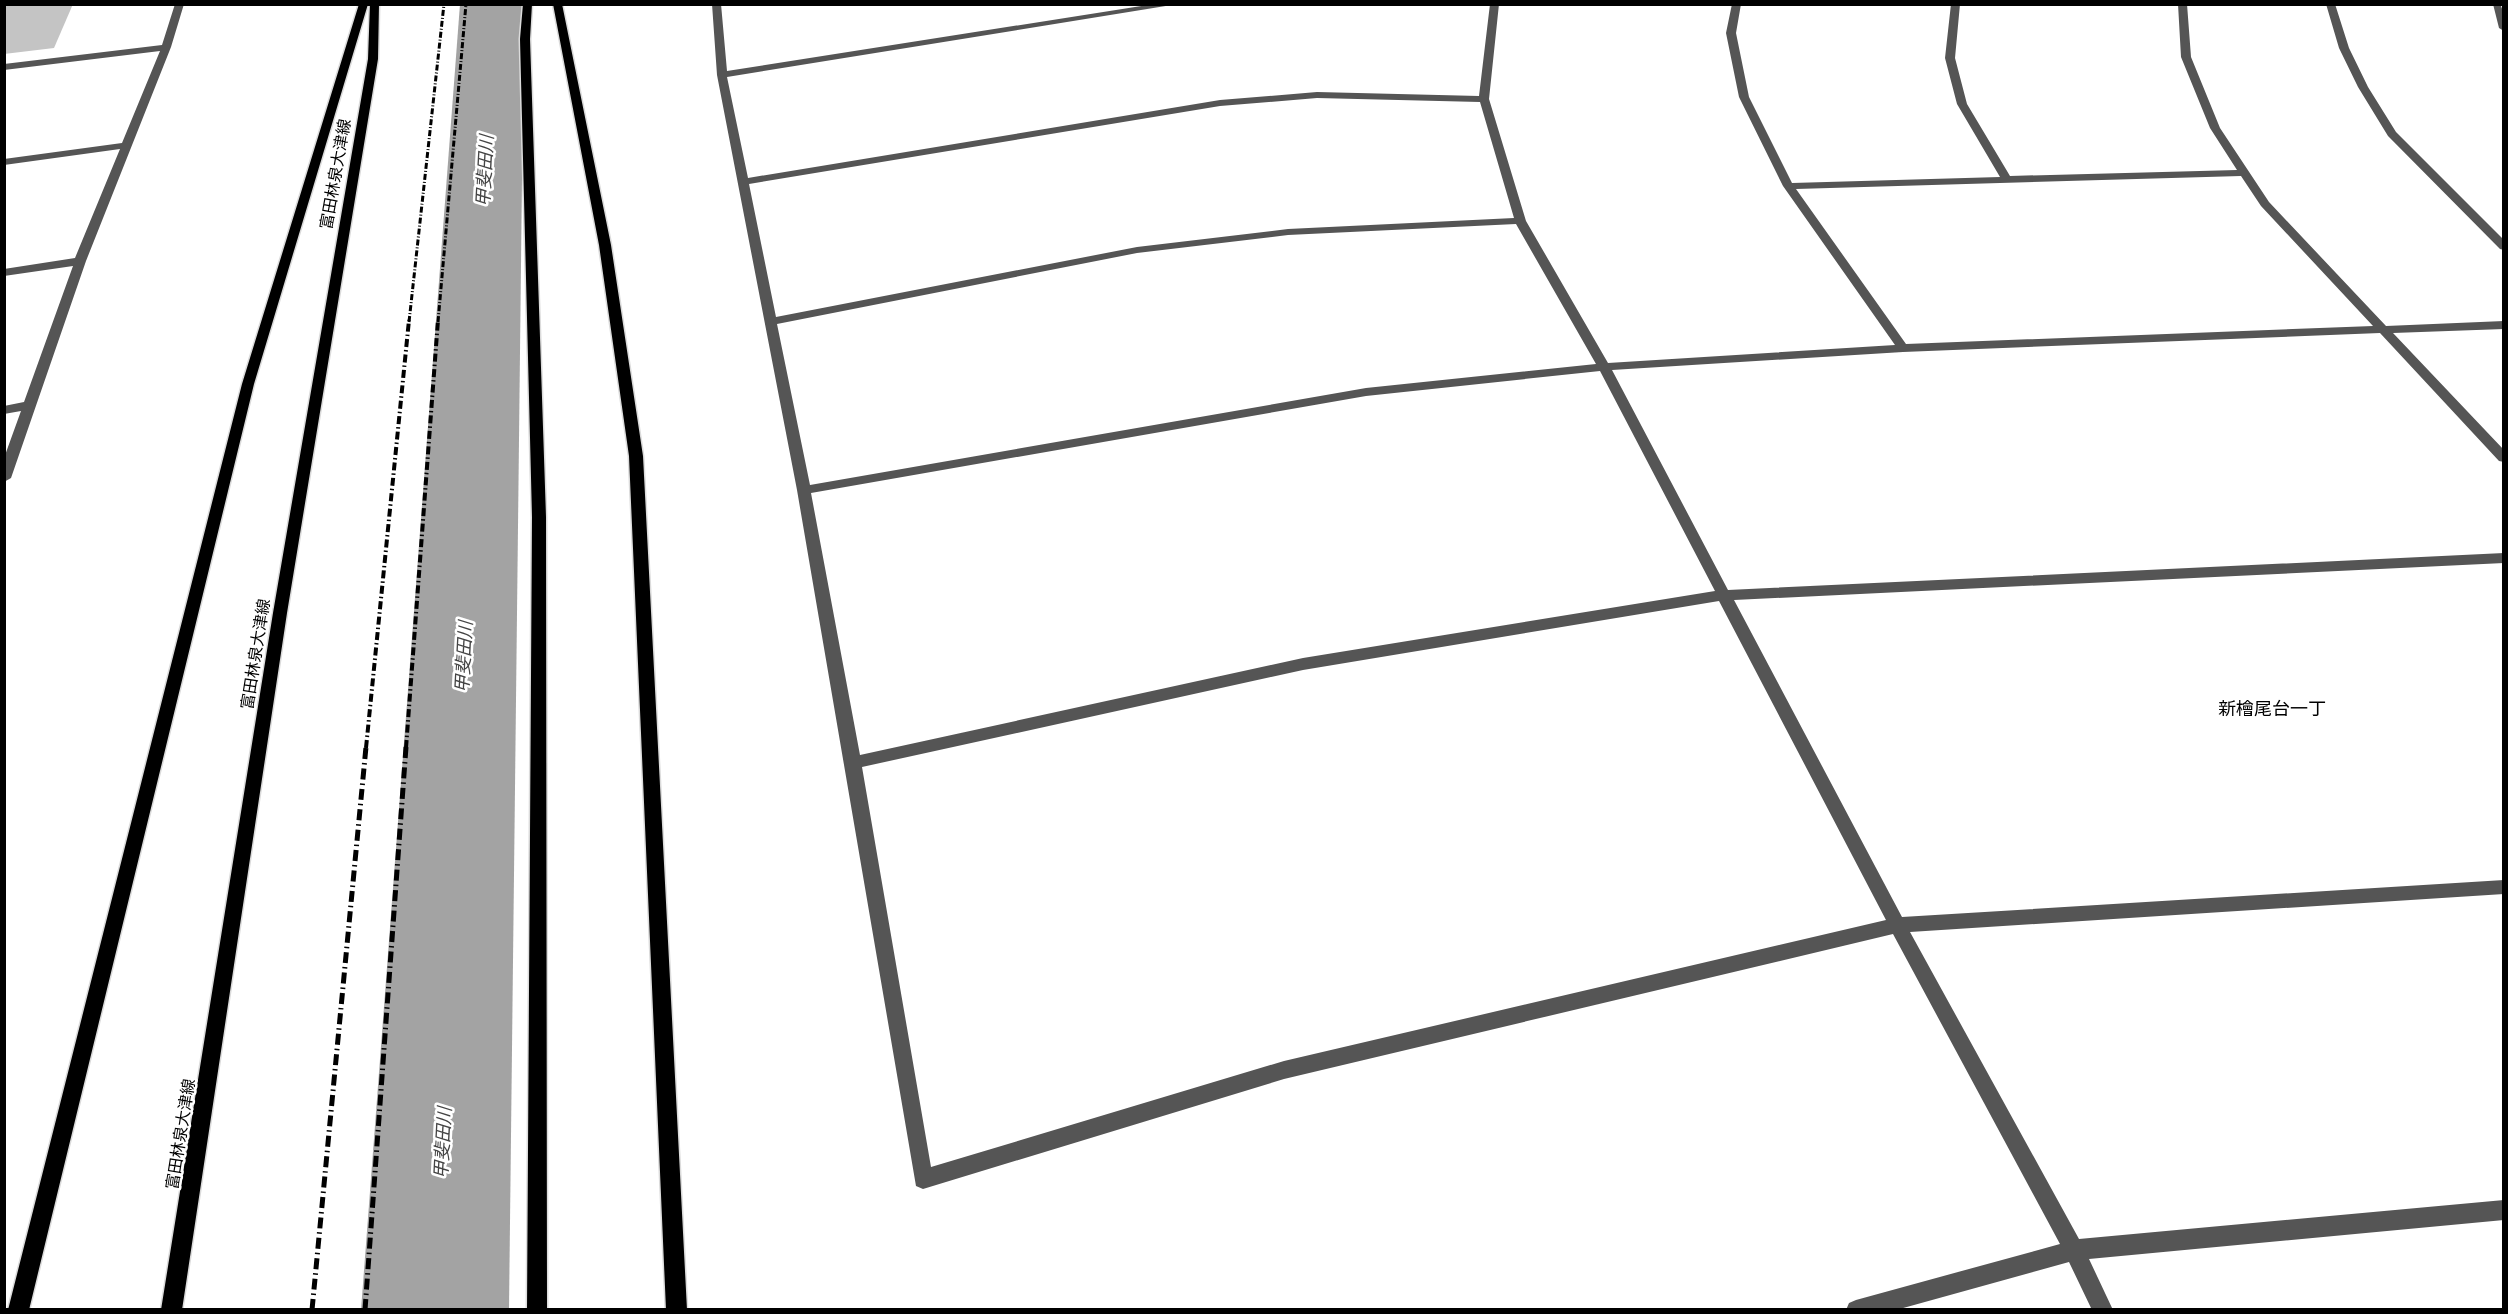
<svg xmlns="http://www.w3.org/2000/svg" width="2508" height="1314" font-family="'PT Sans','Noto Sans JP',sans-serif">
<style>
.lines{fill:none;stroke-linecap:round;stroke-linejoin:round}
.river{fill:#a3a3a3;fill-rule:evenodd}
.building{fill:#c4c4c4}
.major-casing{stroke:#dbdbdb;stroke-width:3}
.minor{fill:#555;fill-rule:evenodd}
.major{fill:#000;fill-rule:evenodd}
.rail-far2{stroke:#000;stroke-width:3;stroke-dasharray:6 2 1 2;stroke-linecap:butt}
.rail-far1{stroke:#000;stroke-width:4;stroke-dasharray:8 3 1.5 3;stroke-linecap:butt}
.rail{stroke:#000;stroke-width:5;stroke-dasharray:11 4 1.5 4;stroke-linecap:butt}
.labels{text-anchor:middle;stroke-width:5;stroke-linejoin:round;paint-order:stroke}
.street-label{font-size:16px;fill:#000;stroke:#fff}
.water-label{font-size:18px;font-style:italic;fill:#444;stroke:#fff}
.neighbourhood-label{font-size:18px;fill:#000;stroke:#fff}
</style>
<rect width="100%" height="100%" fill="#fff"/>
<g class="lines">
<polygon class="river" points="460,4 524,4 509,1310 361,1310"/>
</g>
<polygon class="building" points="4,4 73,4 54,48 4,54"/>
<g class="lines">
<g class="major-casing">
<g id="major">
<polygon points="359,4 368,4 254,384 29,1310 8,1310 242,384"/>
<polygon points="370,4 379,4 378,59 287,613 182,1310 161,1310 273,613 368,59"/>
<polygon points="523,4 532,4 530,39 546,517 547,1310 527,1310 532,517 520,39"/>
<polygon points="553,4 562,4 611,245 643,456 687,1310 666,1310 629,456 599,245"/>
</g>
</g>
<g class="minor">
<polygon points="175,4 184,4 171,47 86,261 11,478 4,482 4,458 21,411 4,414 4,406 24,402 73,266 4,276 4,269 75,258 120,149 4,165 4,159 122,143 160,51 4,70 4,64 162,45"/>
<path d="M712,4H721L727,71L1154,4H1178L727,77L748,178L1220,100L1317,92L1479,96L1490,4H1499L1489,99L1526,221L1608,363L1895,345L1783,186L1739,97L1726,33L1732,4H1741L1736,33L1749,97L1792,183L2000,177L1957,104L1945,58L1951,4H1960L1955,58L1967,104L2010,176L2237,170L2210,128L2181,57L2178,4H2187L2191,57L2220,128L2269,202L2386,326L2504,321V329L2393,333L2504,450V462L2499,461L2380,333L1903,352L1612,370L1728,590L2504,553V563L1734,600L1902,917L2504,880V894L1910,932L2079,1239L2504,1200V1220L2089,1259L2113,1310H2092L2069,1262L1896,1310H1846L1849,1303L1856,1300L2060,1244L1893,934L1284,1079L923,1189L916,1186L797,490L717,75ZM1317,98L1480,102L1514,218L1288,229L1137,247L776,317L749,184L1220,106ZM2241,176L2261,206L2373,326L1906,344L1796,189ZM1516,224L1596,364L1366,388L810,485L777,324L1137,253L1288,235ZM1600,371L1715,591L1303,658L860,755L811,493L1366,396ZM1719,601L1886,920L1284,1061L931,1167L862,767L1303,670Z"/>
<polygon points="2326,4 2335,4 2349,48 2368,87 2396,132 2504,240 2504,250 2500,249 2388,136 2358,87 2339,48"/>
<polygon points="2493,4 2501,6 2504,14 2504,31 2499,28"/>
</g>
<use href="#major" class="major"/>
<g class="rail-far2">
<polyline points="409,322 444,4"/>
<polyline points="438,322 466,4"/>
</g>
<g class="rail-far1">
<polyline points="366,748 409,320"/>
<polyline points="406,748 438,320"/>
</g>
<g class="rail">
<polyline points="312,1310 366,747"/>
<polyline points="365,1310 406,747"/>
</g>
</g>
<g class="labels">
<g class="street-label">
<text transform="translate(335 174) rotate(-80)" y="6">富田林泉大津線</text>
<text transform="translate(255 654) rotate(-81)" y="6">富田林泉大津線</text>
<text transform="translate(180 1134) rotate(-81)" y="6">富田林泉大津線</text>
</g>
<g class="water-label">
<text transform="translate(485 171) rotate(-87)" y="6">甲斐田川</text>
<text transform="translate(464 657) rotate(-87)" y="6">甲斐田川</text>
<text transform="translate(443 1143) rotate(-87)" y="6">甲斐田川</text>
</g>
<g class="neighbourhood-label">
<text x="2272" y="715">新檜尾台一丁</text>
</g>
</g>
<rect width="2508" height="1314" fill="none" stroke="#000000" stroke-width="12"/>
</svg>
